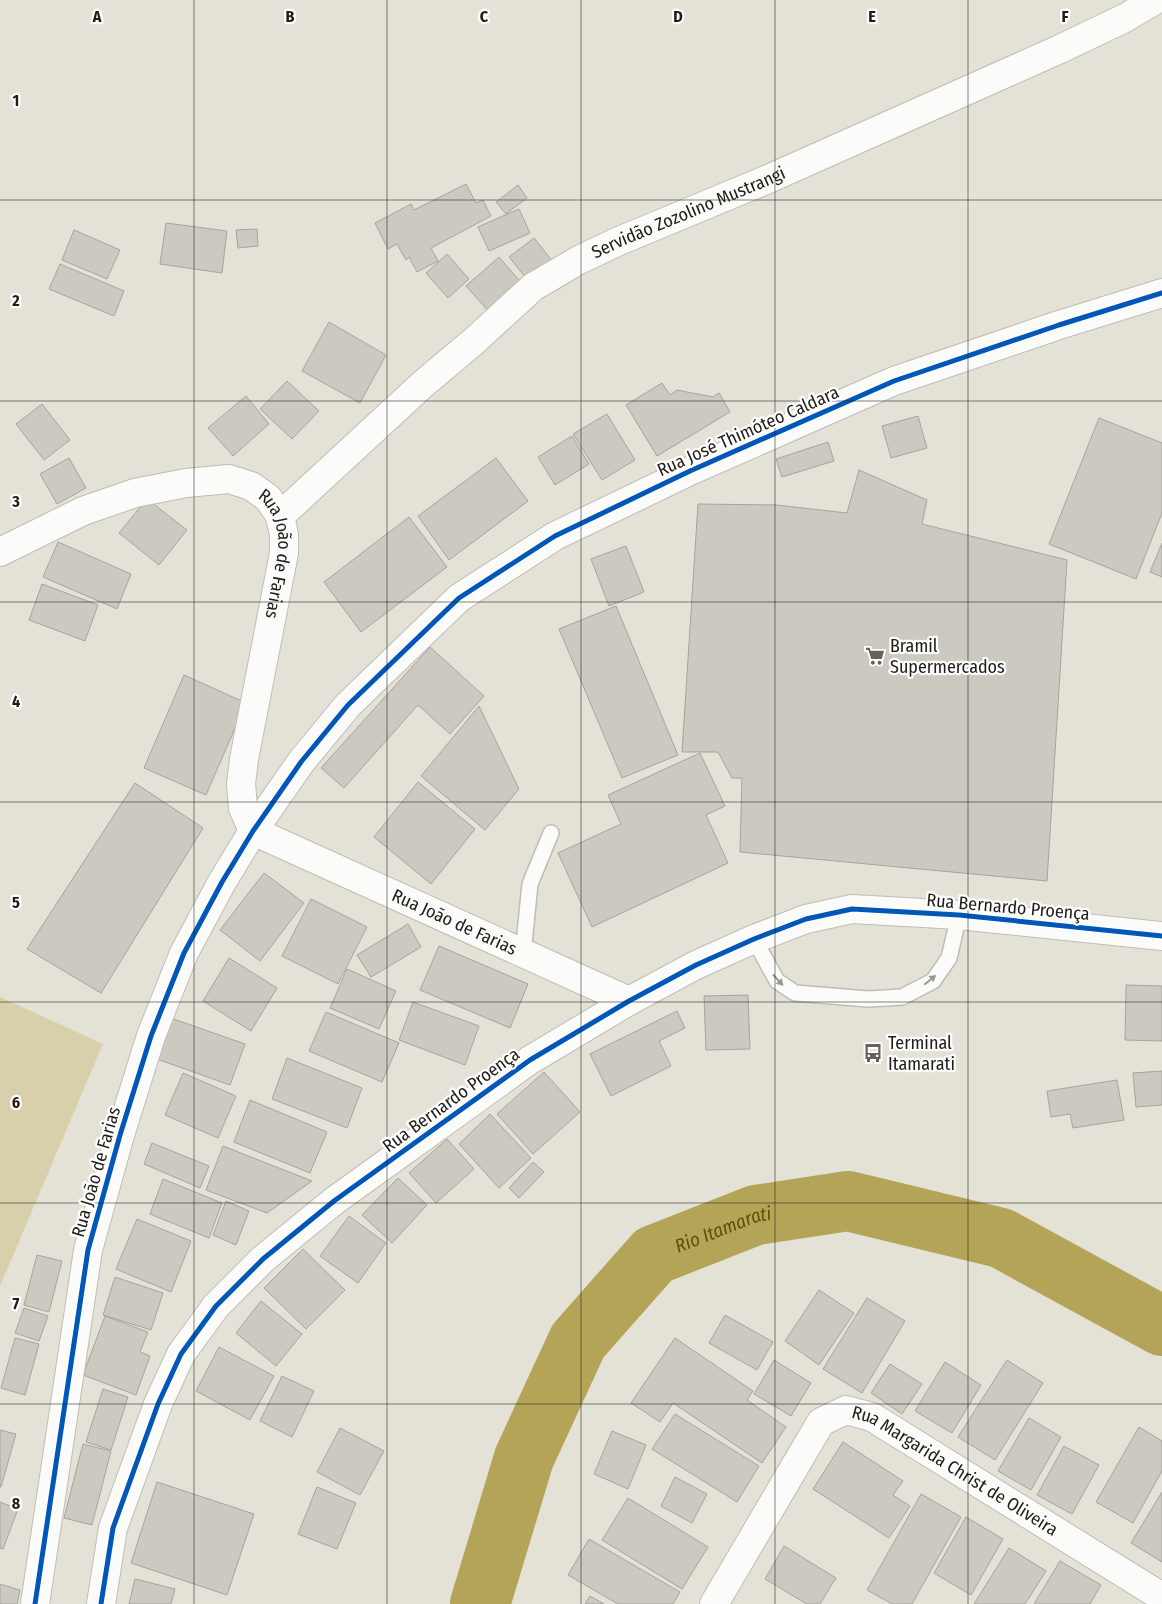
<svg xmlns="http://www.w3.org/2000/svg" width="1162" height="1604" font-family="'Fira Sans Condensed',sans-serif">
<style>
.green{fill:#d8d0aa}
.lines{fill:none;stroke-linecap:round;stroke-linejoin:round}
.river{stroke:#b4a458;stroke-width:60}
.building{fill:#cbc9c0;stroke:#a6a49b}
.lane-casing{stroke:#bfbdb5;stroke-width:18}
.street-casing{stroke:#bfbdb5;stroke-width:30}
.secondary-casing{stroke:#bfbdb5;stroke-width:30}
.lane{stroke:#fbfbf9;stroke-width:15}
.street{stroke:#fbfbf9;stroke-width:28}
.secondary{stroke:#fbfbf9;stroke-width:28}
.cycleway-casing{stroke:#fff;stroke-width:8}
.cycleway{stroke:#0057b8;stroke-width:5}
.oneway{fill:#989793}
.grid{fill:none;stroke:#1f1d16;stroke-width:1;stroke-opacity:0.55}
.labels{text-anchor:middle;stroke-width:4.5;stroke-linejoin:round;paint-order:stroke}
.street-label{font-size:18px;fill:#1f1d16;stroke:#fff}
.poi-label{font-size:18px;fill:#1f1d16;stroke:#fff;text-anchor:start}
.water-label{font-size:19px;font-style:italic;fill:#605101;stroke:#fff}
.grid-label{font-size:16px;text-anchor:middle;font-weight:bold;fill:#1f1d16;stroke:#fff;stroke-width:4.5;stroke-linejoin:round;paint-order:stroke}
</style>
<rect width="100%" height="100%" fill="#e4e2d7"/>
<polygon class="green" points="0,997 103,1044 0,1286"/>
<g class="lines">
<path class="river" id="s1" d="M480,1604L524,1458L578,1341L654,1255L756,1215L848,1201L1001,1238L1162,1326"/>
</g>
<g class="building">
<polygon points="466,184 476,203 483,200 491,216 431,248 438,261 417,272 409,257 406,260 397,244 388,249 375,223 411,204 414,210"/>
<polygon points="518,185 527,198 506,214 496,202"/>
<polygon points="519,209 530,233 489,251 478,227"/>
<polygon points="166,223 227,231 222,273 160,264"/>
<polygon points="257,229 258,246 238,248 236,230"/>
<polygon points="74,230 120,250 107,279 62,260"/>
<polygon points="534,238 554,263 530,283 509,257"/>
<polygon points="447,254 469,279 448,298 426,273"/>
<polygon points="499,257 524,286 492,315 466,286"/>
<polygon points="60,264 124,291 114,316 49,289"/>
<polygon points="329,322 386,355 360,403 302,371"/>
<polygon points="287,381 319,411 292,439 260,409"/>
<polygon points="662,383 670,395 677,390 713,397 719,393 730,412 657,456 626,405"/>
<polygon points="246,396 269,424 233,456 208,428"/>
<polygon points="42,404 70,440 44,460 16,424"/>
<polygon points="607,414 635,460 602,480 573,434"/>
<polygon points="918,416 927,448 891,458 882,426"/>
<polygon points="1099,418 1162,443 1162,513 1136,579 1049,544"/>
<polygon points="572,436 589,464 555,485 538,457"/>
<polygon points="828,442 834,461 782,477 776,459"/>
<polygon points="69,458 86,488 57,504 40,474"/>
<polygon points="496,458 528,501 449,560 418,516"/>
<polygon points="859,470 927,500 922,524 1067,560 1047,881 740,852 742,778 732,778 718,752 682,752 698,504 777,505 847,513"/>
<polygon points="147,499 187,530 159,565 119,533"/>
<polygon points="409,517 447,567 361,632 324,582"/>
<polygon points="58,542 131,574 117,609 43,577"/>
<polygon points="1162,543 1162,577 1150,572"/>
<polygon points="626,546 644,592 609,606 591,559"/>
<polygon points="42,584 98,605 85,641 29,620"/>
<polygon points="616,606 678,755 622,778 559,629"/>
<polygon points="430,647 484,696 450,734 418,705 344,788 321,768"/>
<polygon points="184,675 246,703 206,795 144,768"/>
<polygon points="479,706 519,789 485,830 421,776"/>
<polygon points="700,753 725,806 706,815 728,863 592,927 558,853 621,824 608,795"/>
<polygon points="418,782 475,829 431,884 374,837"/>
<polygon points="135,783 203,828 101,993 27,949"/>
<polygon points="264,873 304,903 260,961 220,930"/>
<polygon points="311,899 367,927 338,984 282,956"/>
<polygon points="408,924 421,947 371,977 357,955"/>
<polygon points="439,946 528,984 510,1028 420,990"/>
<polygon points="229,958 277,988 251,1031 203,1001"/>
<polygon points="347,969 396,991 379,1029 330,1008"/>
<polygon points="1126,985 1162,986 1162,1041 1125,1040"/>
<polygon points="748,995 750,1049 706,1050 704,996"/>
<polygon points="413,1002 479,1026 465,1065 399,1040"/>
<polygon points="677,1011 685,1028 659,1041 671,1066 611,1096 590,1054"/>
<polygon points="326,1012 399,1043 382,1082 309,1051"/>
<polygon points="168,1017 245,1044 230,1085 154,1058"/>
<polygon points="287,1058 362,1088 347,1128 272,1099"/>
<polygon points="1162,1071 1162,1105 1136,1107 1133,1073"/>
<polygon points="544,1072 580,1112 533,1154 497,1114"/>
<polygon points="183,1073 236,1096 218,1138 165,1115"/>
<polygon points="1117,1080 1124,1120 1073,1128 1070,1114 1051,1117 1047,1091"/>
<polygon points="250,1100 327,1132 310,1173 234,1142"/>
<polygon points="490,1114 531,1158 499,1188 459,1144"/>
<polygon points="447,1139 474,1169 436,1203 409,1173"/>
<polygon points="152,1143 209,1166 200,1188 144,1164"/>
<polygon points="223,1146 312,1181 267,1213 206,1190"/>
<polygon points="533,1162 544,1172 519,1198 509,1188"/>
<polygon points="398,1178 427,1205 392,1243 362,1215"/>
<polygon points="163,1179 222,1203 209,1238 150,1214"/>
<polygon points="226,1201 249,1211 236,1245 213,1235"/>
<polygon points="349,1216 386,1243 358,1283 320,1256"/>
<polygon points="137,1219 191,1241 171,1292 116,1269"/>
<polygon points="303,1249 345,1290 306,1329 264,1288"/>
<polygon points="37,1255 62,1261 49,1312 24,1305"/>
<polygon points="115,1277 163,1293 151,1330 103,1315"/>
<polygon points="819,1290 854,1313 819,1365 785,1341"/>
<polygon points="867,1298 905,1321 862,1393 823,1369"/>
<polygon points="261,1301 302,1334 276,1366 236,1333"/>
<polygon points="24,1308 48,1316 39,1341 15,1333"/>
<polygon points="725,1315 773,1342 757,1370 709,1343"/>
<polygon points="105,1316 148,1332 140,1352 150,1356 136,1395 83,1375"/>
<polygon points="15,1338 39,1344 25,1395 1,1388"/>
<polygon points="675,1338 753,1391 747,1400 786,1427 762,1463 673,1403 660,1422 631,1403"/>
<polygon points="219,1347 274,1376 250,1420 196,1391"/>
<polygon points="774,1360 811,1383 791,1416 754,1394"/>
<polygon points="1007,1360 1043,1383 995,1460 958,1437"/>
<polygon points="945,1362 981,1385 952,1433 915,1411"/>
<polygon points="890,1364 922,1384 902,1414 871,1393"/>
<polygon points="282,1376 314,1391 292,1437 260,1421"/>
<polygon points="103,1389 128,1397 111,1450 86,1442"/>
<polygon points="675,1414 759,1466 737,1502 652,1449"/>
<polygon points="1029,1418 1061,1437 1031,1490 998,1471"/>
<polygon points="1139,1427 1162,1441 1162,1471 1133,1523 1096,1502"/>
<polygon points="340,1428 384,1451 360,1495 317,1472"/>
<polygon points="0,1430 16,1434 1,1487 0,1487"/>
<polygon points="612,1431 646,1445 628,1489 594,1474"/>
<polygon points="843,1442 903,1481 893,1495 910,1506 889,1538 813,1489"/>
<polygon points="83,1444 111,1451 92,1525 64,1518"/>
<polygon points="1064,1446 1099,1465 1072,1514 1037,1495"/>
<polygon points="675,1477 707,1494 692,1523 661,1506"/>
<polygon points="157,1482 254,1514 227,1595 131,1563"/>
<polygon points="317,1487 356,1503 337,1549 298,1534"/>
<polygon points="1162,1492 1162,1562 1131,1543"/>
<polygon points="921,1494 961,1517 912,1604 892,1604 867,1590"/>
<polygon points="628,1498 708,1547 682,1589 602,1540"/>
<polygon points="0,1502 18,1509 3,1549 0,1548"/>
<polygon points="966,1517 1003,1539 971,1595 934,1573"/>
<polygon points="589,1539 680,1592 673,1604 618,1604 568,1575"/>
<polygon points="784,1546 836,1578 820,1604 807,1604 765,1579"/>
<polygon points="1009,1548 1046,1571 1025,1604 974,1604"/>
<polygon points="1060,1561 1101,1585 1090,1604 1034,1604"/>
<polygon points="135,1579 175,1589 171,1604 129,1604"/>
<polygon points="0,1584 20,1590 17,1604 0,1604"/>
<polygon points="590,1596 604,1604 585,1604"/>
</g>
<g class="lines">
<g class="lane-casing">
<g id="lane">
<polyline points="754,939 777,981 795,993 868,999 902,997 933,981 949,958 959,915"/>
<polyline points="523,953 530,884 551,833"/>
</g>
</g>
<g class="street-casing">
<g id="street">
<path id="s2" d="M280,516L423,384L473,342L533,287L579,260L619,241L766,180L1060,49L1125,18L1155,0"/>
<path id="s3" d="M0,552L83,511L135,493L186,483L229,479L251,486L268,498L280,516L284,535V553L244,759L241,784L243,808L253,831L629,1001"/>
<polyline points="35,1604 88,1250 120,1135 151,1036 184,953 222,882 253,831 301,762 348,705 459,598 555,536 690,471 894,381 1059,325 1162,293"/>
<path id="s4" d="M714,1604L821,1422L846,1410L872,1417L1162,1597"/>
</g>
</g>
<g class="secondary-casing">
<polyline id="secondary" points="101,1604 113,1528 158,1404 181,1354 216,1306 263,1259 334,1201 530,1060 629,1001 696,965 754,939 806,919 852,909 959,915 1162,936"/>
</g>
<use href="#lane" class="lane"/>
<use href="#street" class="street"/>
<use href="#secondary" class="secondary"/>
<g class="cycleway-casing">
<g id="cycleway">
<polyline points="35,1604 88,1250 120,1135 151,1036 184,953 222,882 253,831 301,762 348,705 459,598 555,536 690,471 894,381 1059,325 1162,293"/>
<polyline points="101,1604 113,1528 158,1404 181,1354 216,1306 263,1259 334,1201 530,1060 629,1001 696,965 754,939 806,919 852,909 959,915 1162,936"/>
</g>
</g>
<use href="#cycleway" class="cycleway"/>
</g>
<defs><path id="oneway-solid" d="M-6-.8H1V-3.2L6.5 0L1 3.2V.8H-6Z" transform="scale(1.25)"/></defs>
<g class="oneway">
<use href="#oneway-solid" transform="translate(778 980) rotate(47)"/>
<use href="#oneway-solid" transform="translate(930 980) rotate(-39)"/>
</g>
<path class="grid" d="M194,0V1604M387,0V1604M581,0V1604M775,0V1604M968,0V1604M0,200H1162M0,401H1162M0,602H1162M0,802H1162M0,1002H1162M0,1203H1162M0,1404H1162"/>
<defs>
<g id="supermarket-bare" transform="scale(1.5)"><path d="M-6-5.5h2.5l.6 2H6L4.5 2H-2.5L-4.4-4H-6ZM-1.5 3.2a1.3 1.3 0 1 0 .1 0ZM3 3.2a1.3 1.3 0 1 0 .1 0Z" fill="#64625a" stroke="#fff" stroke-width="2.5" paint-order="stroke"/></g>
<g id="bus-bare" transform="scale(1.5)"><path d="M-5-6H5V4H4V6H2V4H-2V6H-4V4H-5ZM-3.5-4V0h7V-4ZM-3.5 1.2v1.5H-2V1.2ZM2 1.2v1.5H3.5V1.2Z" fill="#64625a" stroke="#fff" stroke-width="2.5" paint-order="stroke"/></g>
</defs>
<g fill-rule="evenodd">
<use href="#supermarket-bare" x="875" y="656"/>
<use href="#bus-bare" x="873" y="1053"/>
</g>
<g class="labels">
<g class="street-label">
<text dy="6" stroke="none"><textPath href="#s2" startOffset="514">Servidão Zozolino Mustrangi</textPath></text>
<text transform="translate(748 431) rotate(-24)" y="6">Rua José Thimóteo Caldara</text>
<text dy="6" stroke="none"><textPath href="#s3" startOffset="345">Rua João de Farias</textPath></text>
<text transform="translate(1008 907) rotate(5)" y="6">Rua Bernardo Proença</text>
<text dy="6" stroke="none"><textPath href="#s3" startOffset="851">Rua João de Farias</textPath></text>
<text transform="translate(451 1100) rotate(-36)" y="6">Rua Bernardo Proença</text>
<text transform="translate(96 1172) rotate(-74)" y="6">Rua João de Farias</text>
<text dy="6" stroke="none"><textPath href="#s4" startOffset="364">Rua Margarida Christ de Oliveira</textPath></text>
</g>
<g class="poi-label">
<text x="890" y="652">Bramil<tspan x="890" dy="21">Supermercados</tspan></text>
<text x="888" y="1049">Terminal<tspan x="888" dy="21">Itamarati</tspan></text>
</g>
<g class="water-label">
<text dy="7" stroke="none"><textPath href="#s1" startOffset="470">Rio Itamarati</textPath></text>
</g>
</g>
<g class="grid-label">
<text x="97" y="22">A</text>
<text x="290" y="22">B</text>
<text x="484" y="22">C</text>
<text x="678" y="22">D</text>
<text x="872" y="22">E</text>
<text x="1065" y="22">F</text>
<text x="16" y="106">1</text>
<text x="16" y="306">2</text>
<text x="16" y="507">3</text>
<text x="16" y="707">4</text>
<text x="16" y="908">5</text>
<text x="16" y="1108">6</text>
<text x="16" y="1309">7</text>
<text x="16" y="1509">8</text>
</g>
</svg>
